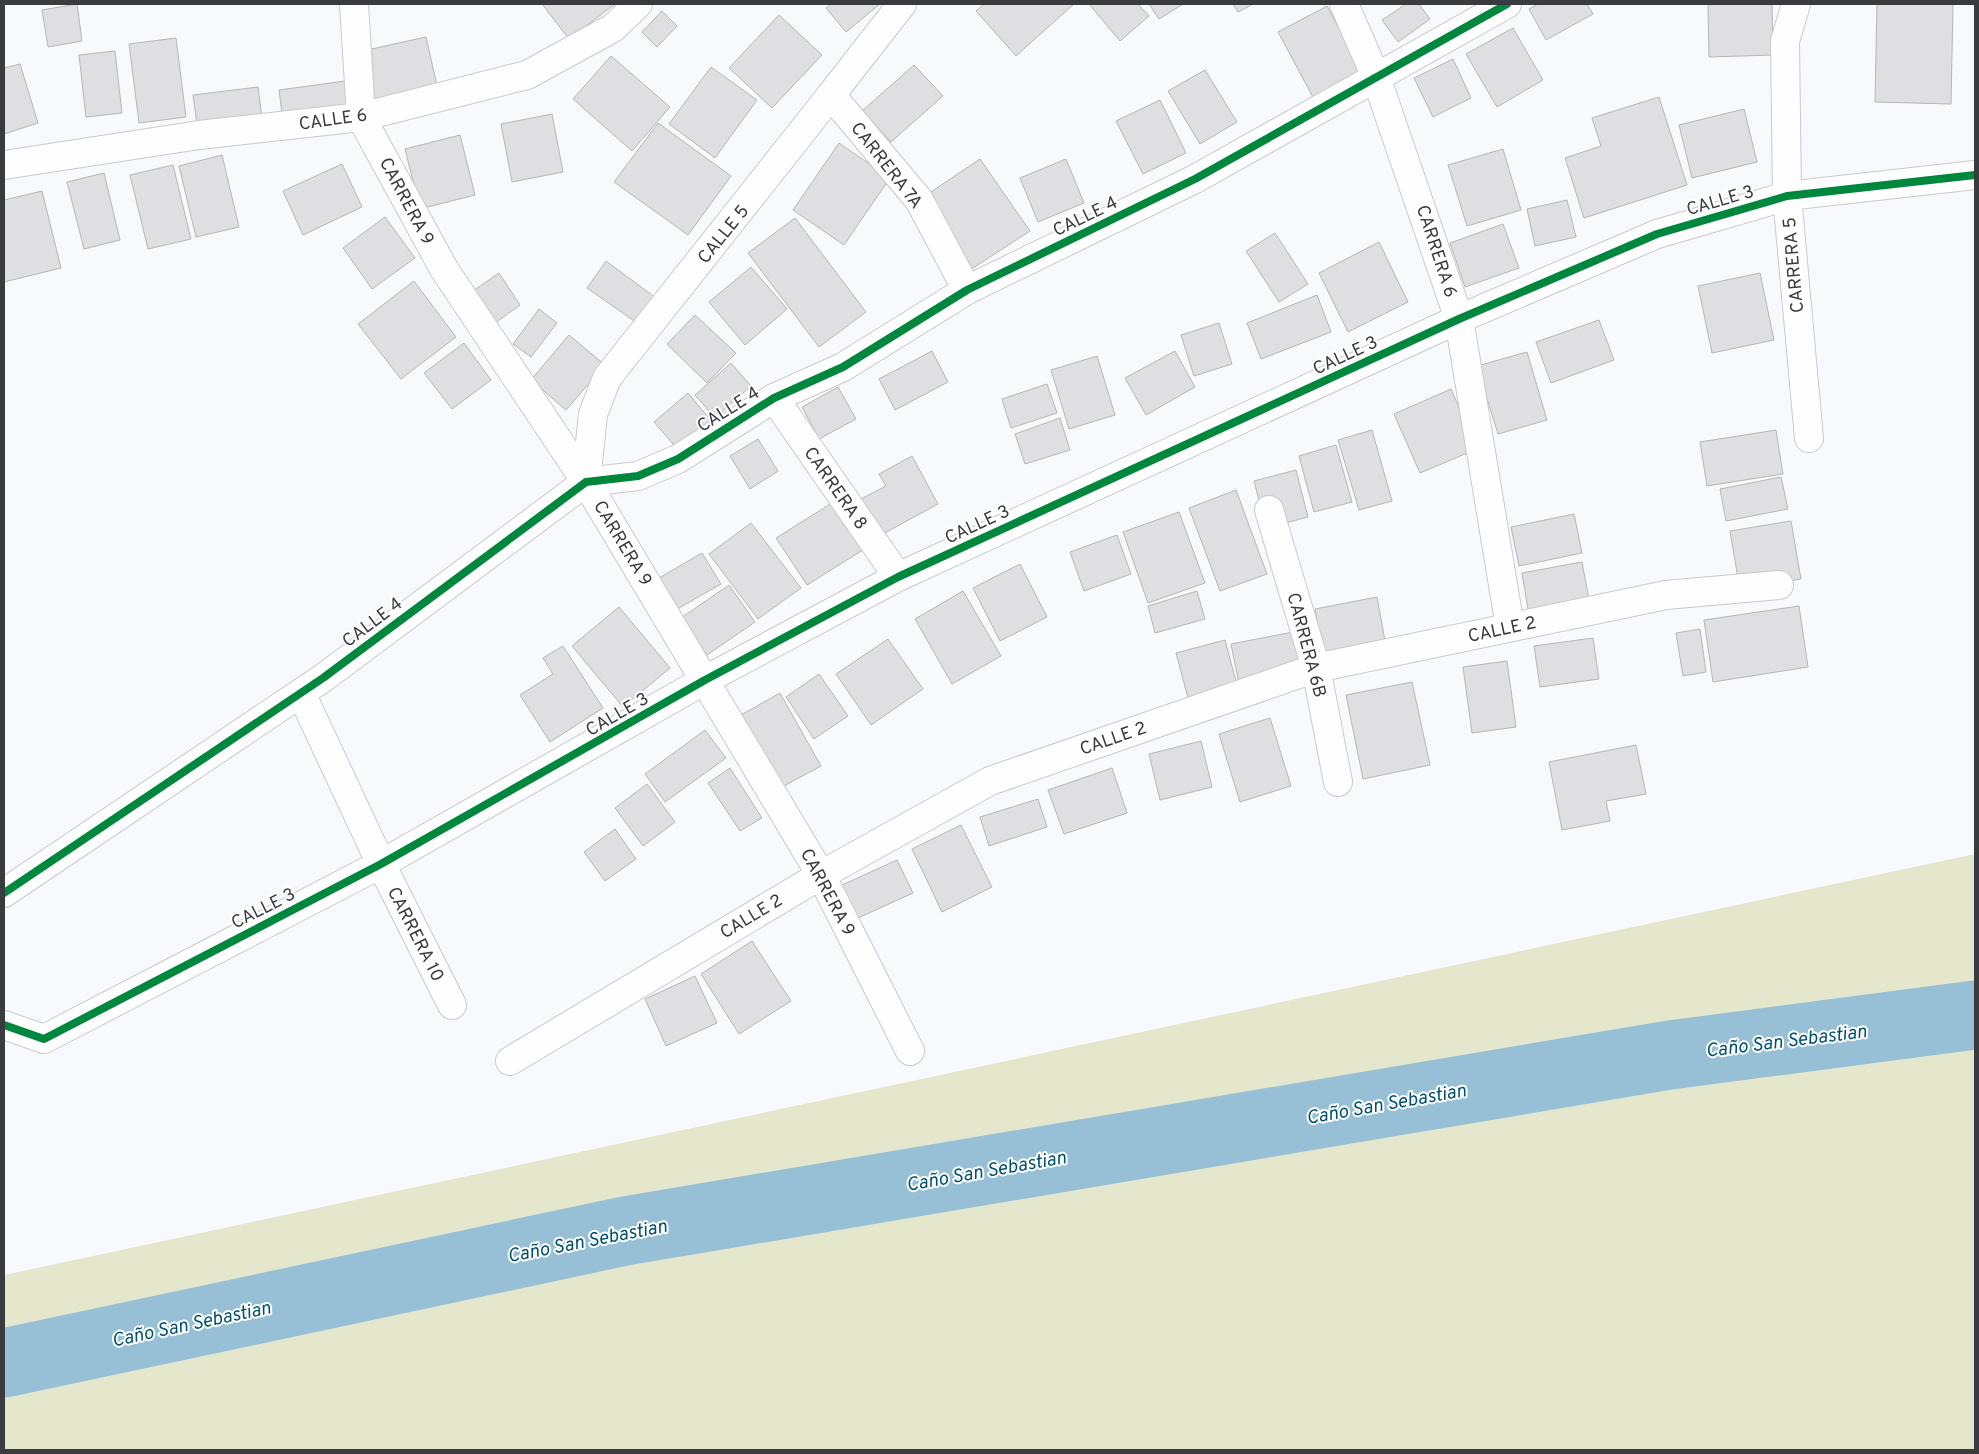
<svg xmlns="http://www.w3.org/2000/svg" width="1979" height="1454" font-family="Overpass,sans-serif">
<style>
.green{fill:#e5e7cd}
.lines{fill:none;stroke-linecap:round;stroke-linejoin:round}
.river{stroke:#97c0d6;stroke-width:69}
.building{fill:#dfdee1;stroke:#b6b5b8}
.street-casing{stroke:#c9cacd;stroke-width:30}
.secondary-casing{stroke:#c9cacd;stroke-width:30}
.street{stroke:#fefeff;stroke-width:28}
.secondary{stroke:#fefeff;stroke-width:28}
.cycleway-casing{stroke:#fff;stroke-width:11}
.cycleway{stroke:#00873e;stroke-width:8}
.labels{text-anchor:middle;stroke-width:4;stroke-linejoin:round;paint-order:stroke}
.street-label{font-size:18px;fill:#3a3b3e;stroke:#fff}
.water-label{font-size:19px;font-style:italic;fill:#00516f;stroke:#fff}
</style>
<rect width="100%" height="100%" fill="#f8f9fd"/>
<polygon class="green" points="1975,854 1975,1450 4,1450 4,1275"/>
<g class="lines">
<polyline class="river" points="4,1363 625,1231 1670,1055 1975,1015"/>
</g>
<g class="building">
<polygon points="77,4 82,41 48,47 42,10"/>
<polygon points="542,4 615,4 569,39"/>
<polygon points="831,4 880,4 846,32 826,8"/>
<polygon points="984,4 1074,4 1016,56 976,11"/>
<polygon points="1089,4 1138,4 1149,16 1120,41"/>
<polygon points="1149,4 1183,4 1159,19"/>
<polygon points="1233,4 1253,4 1238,12"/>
<polygon points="1406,4 1419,4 1430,19 1398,42 1382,20"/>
<polygon points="1538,4 1587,4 1593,14 1546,40 1529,9"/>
<polygon points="1708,4 1772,4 1773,55 1709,57"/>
<polygon points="1877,4 1953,4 1951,104 1875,102"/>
<polygon points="1327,6 1363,73 1314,99 1278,32"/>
<polygon points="662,11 677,26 657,47 642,32"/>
<polygon points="779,15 822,55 772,108 729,68"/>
<polygon points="1513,28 1543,80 1497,107 1466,54"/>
<polygon points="426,37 440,99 372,114 358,52"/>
<polygon points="176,38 186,117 139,123 129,44"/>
<polygon points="115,51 122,113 86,117 79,55"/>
<polygon points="611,56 670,107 632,151 573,99"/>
<polygon points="1453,59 1471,98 1433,117 1414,78"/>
<polygon points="20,64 38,123 4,134 4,68"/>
<polygon points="914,65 943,96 891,142 862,111"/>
<polygon points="711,67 757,100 715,158 669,124"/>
<polygon points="1205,70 1237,122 1200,144 1168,91"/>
<polygon points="345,81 350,113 283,122 279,90"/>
<polygon points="258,87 262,118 197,125 193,95"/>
<polygon points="1659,97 1687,185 1584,218 1565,158 1601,146 1592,118"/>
<polygon points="1160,100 1186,153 1143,174 1116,121"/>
<polygon points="1744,109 1757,162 1692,178 1679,125"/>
<polygon points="552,114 563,172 512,182 501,124"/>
<polygon points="658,123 731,176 688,235 614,182"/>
<polygon points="460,135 475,195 420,209 405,149"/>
<polygon points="839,143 890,178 844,245 793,210"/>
<polygon points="1503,149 1521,210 1467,226 1448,165"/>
<polygon points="222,155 239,227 196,237 179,166"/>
<polygon points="980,159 1030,231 970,270 922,198"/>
<polygon points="1066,159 1084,203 1038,222 1020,178"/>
<polygon points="342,164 362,207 303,235 283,191"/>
<polygon points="173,165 191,239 148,249 130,175"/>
<polygon points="104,173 120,240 84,249 67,182"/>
<polygon points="42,191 61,268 4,282 4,200"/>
<polygon points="1567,200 1576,237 1535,246 1527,209"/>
<polygon points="385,217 415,258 372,289 343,248"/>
<polygon points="795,218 866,312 819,347 748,253"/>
<polygon points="1503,224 1519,268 1465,287 1450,243"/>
<polygon points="1275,233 1308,284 1279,302 1246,251"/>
<polygon points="1379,242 1408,302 1348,332 1319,273"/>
<polygon points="606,261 656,298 637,323 587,288"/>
<polygon points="751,267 787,309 745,345 709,302"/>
<polygon points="499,273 520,305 495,323 473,291"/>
<polygon points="1760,273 1774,340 1712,353 1698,286"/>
<polygon points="414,281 456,337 401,379 358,324"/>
<polygon points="1317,295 1331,332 1261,359 1247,323"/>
<polygon points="539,309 557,323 531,357 513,344"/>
<polygon points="695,315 736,353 707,383 667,344"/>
<polygon points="1599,320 1614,360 1551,383 1536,342"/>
<polygon points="1219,323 1232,364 1194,376 1181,335"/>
<polygon points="569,335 605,365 566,410 531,380"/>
<polygon points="464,343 491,380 452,409 424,373"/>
<polygon points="932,351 948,382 895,410 879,379"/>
<polygon points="1175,351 1195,387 1146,415 1125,378"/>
<polygon points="1527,352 1547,420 1498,434 1477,366"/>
<polygon points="1097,356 1115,415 1069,429 1051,370"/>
<polygon points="731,363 751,386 715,418 695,395"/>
<polygon points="1047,384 1057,413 1011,428 1002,399"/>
<polygon points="838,387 856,419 819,439 802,407"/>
<polygon points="1451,389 1477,449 1420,473 1394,414"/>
<polygon points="688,393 713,423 679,451 654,422"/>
<polygon points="1060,418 1070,450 1025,464 1015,434"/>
<polygon points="1372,430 1392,501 1359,510 1338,440"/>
<polygon points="1776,430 1783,474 1707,486 1700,442"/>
<polygon points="758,439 778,471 750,489 730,456"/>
<polygon points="1336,445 1352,502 1314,512 1299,456"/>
<polygon points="912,456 938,504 881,535 861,499 886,486 879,474"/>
<polygon points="1296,470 1308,517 1266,528 1254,481"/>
<polygon points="1781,477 1788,509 1726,521 1720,489"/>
<polygon points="1236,490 1267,574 1220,591 1189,508"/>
<polygon points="835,501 866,548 807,585 776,538"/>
<polygon points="1179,512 1205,583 1148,603 1123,532"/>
<polygon points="1574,514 1582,553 1519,566 1511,527"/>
<polygon points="1791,521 1801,579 1740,590 1730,531"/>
<polygon points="751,523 801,588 758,619 709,554"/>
<polygon points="1117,535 1131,574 1084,591 1070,552"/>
<polygon points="702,553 721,584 672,612 654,581"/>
<polygon points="1582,562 1590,605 1529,615 1522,573"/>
<polygon points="1020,564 1047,617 1000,641 973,588"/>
<polygon points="729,585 755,622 707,655 681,618"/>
<polygon points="963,591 1001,656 952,684 915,619"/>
<polygon points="1197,591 1205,619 1155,633 1148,606"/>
<polygon points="1377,597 1386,646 1324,658 1315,609"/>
<polygon points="1799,606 1808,667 1713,682 1704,620"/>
<polygon points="619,607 670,668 623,707 572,646"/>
<polygon points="1700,629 1706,672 1683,676 1676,633"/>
<polygon points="1293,632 1302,677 1240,689 1231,644"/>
<polygon points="1593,638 1599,679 1540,687 1534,646"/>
<polygon points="888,639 923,689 871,725 836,674"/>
<polygon points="1225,640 1237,685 1188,698 1176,653"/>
<polygon points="563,646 603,708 550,742 520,695 553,674 543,658"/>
<polygon points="1507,661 1516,727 1472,733 1463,667"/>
<polygon points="819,674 848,716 814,739 786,697"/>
<polygon points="1412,682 1430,765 1363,779 1346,695"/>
<polygon points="780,693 821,766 782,787 741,715"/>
<polygon points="1270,718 1291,786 1240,802 1219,734"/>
<polygon points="705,730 726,758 665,802 645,774"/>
<polygon points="1201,741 1212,787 1160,800 1149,754"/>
<polygon points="1636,745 1646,794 1606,801 1610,821 1562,830 1549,762"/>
<polygon points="730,768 762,818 740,831 708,783"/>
<polygon points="1112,768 1127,813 1064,834 1048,790"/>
<polygon points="647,784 675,822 643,846 615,808"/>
<polygon points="1038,799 1047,827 989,846 980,817"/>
<polygon points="961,825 992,887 942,912 912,849"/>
<polygon points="615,829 636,859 605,881 584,852"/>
<polygon points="897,860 913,893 847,923 831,890"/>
<polygon points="752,941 791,1001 739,1034 701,974"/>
<polygon points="695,976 717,1023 666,1046 645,999"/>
</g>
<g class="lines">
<g class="street-casing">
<g id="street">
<polyline points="354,4 361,117 444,269 586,482 821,875 910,1051"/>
<polyline points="902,4 831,95 919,200 967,290"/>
<polyline points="1344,4 1376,77 1459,319 1510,627"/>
<polyline points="1796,4 1785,41 1787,196 1809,438"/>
<polyline points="4,165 199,135 361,117 527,75 613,28 638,4"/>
<polyline points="774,398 898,577"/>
<polyline points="1269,510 1316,668 1338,782"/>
<polyline points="301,693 381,864 452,1005"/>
<polyline points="4,893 323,678 586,482 638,476 678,459 774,398 843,367 967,290 1195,179 1507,4"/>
<polyline points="4,1025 44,1039 381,864 705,680 898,577 1459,319 1657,234 1787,196 1975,175"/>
<polyline points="510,1061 821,875 990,781 1316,668 1666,595 1779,585"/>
</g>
</g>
<g class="secondary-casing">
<polyline id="secondary" points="586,482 593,414 607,378 831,95"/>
</g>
<use href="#street" class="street"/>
<use href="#secondary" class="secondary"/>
<g class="cycleway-casing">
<g id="cycleway">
<polyline points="4,893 323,678 586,482 638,476 678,459 774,398 843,367 967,290 1195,179 1507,4"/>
<polyline points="4,1025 44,1039 381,864 705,680 898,577 1459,319 1657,234 1787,196 1975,175"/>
</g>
</g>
<use href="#cycleway" class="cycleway"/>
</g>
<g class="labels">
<g class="street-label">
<text transform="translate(333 119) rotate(-8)" y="6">CALLE 6</text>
<text transform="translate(887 165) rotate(52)" y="6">CARRERA 7A</text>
<text transform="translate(1720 200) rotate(-16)" y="6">CALLE 3</text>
<text transform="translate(407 201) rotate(62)" y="6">CARRERA 9</text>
<text transform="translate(1085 216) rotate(-26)" y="6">CALLE 4</text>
<text transform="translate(723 234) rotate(-51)" y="6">CALLE 5</text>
<text transform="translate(1437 251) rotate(72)" y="6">CARRERA 6</text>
<text transform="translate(1793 265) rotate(-95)" y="6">CARRERA 5</text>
<text transform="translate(1345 355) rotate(-25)" y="6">CALLE 3</text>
<text transform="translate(728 409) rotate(-32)" y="6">CALLE 4</text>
<text transform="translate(836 488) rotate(55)" y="6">CARRERA 8</text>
<text transform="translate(977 524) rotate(-25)" y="6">CALLE 3</text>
<text transform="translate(623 543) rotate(59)" y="6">CARRERA 9</text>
<text transform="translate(372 622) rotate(-37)" y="6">CALLE 4</text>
<text transform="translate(1502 629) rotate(-12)" y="6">CALLE 2</text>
<text transform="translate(1307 645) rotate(75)" y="6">CARRERA 6B</text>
<text transform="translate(617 714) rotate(-30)" y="6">CALLE 3</text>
<text transform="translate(1113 738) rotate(-19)" y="6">CALLE 2</text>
<text transform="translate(828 892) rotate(62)" y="6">CARRERA 9</text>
<text transform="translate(263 908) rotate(-27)" y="6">CALLE 3</text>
<text transform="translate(751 916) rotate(-31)" y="6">CALLE 2</text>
<text transform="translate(416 934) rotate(63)" y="6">CARRERA 10</text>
</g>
<g class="water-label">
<text transform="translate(1786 1040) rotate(-7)" y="7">Caño San Sebastian</text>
<text transform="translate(1386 1103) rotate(-10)" y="7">Caño San Sebastian</text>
<text transform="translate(986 1170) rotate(-10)" y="7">Caño San Sebastian</text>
<text transform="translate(587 1240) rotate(-11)" y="7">Caño San Sebastian</text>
<text transform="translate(191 1323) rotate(-12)" y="7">Caño San Sebastian</text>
</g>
</g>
<rect width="1979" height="1454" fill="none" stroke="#3a3b3e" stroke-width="10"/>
</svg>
